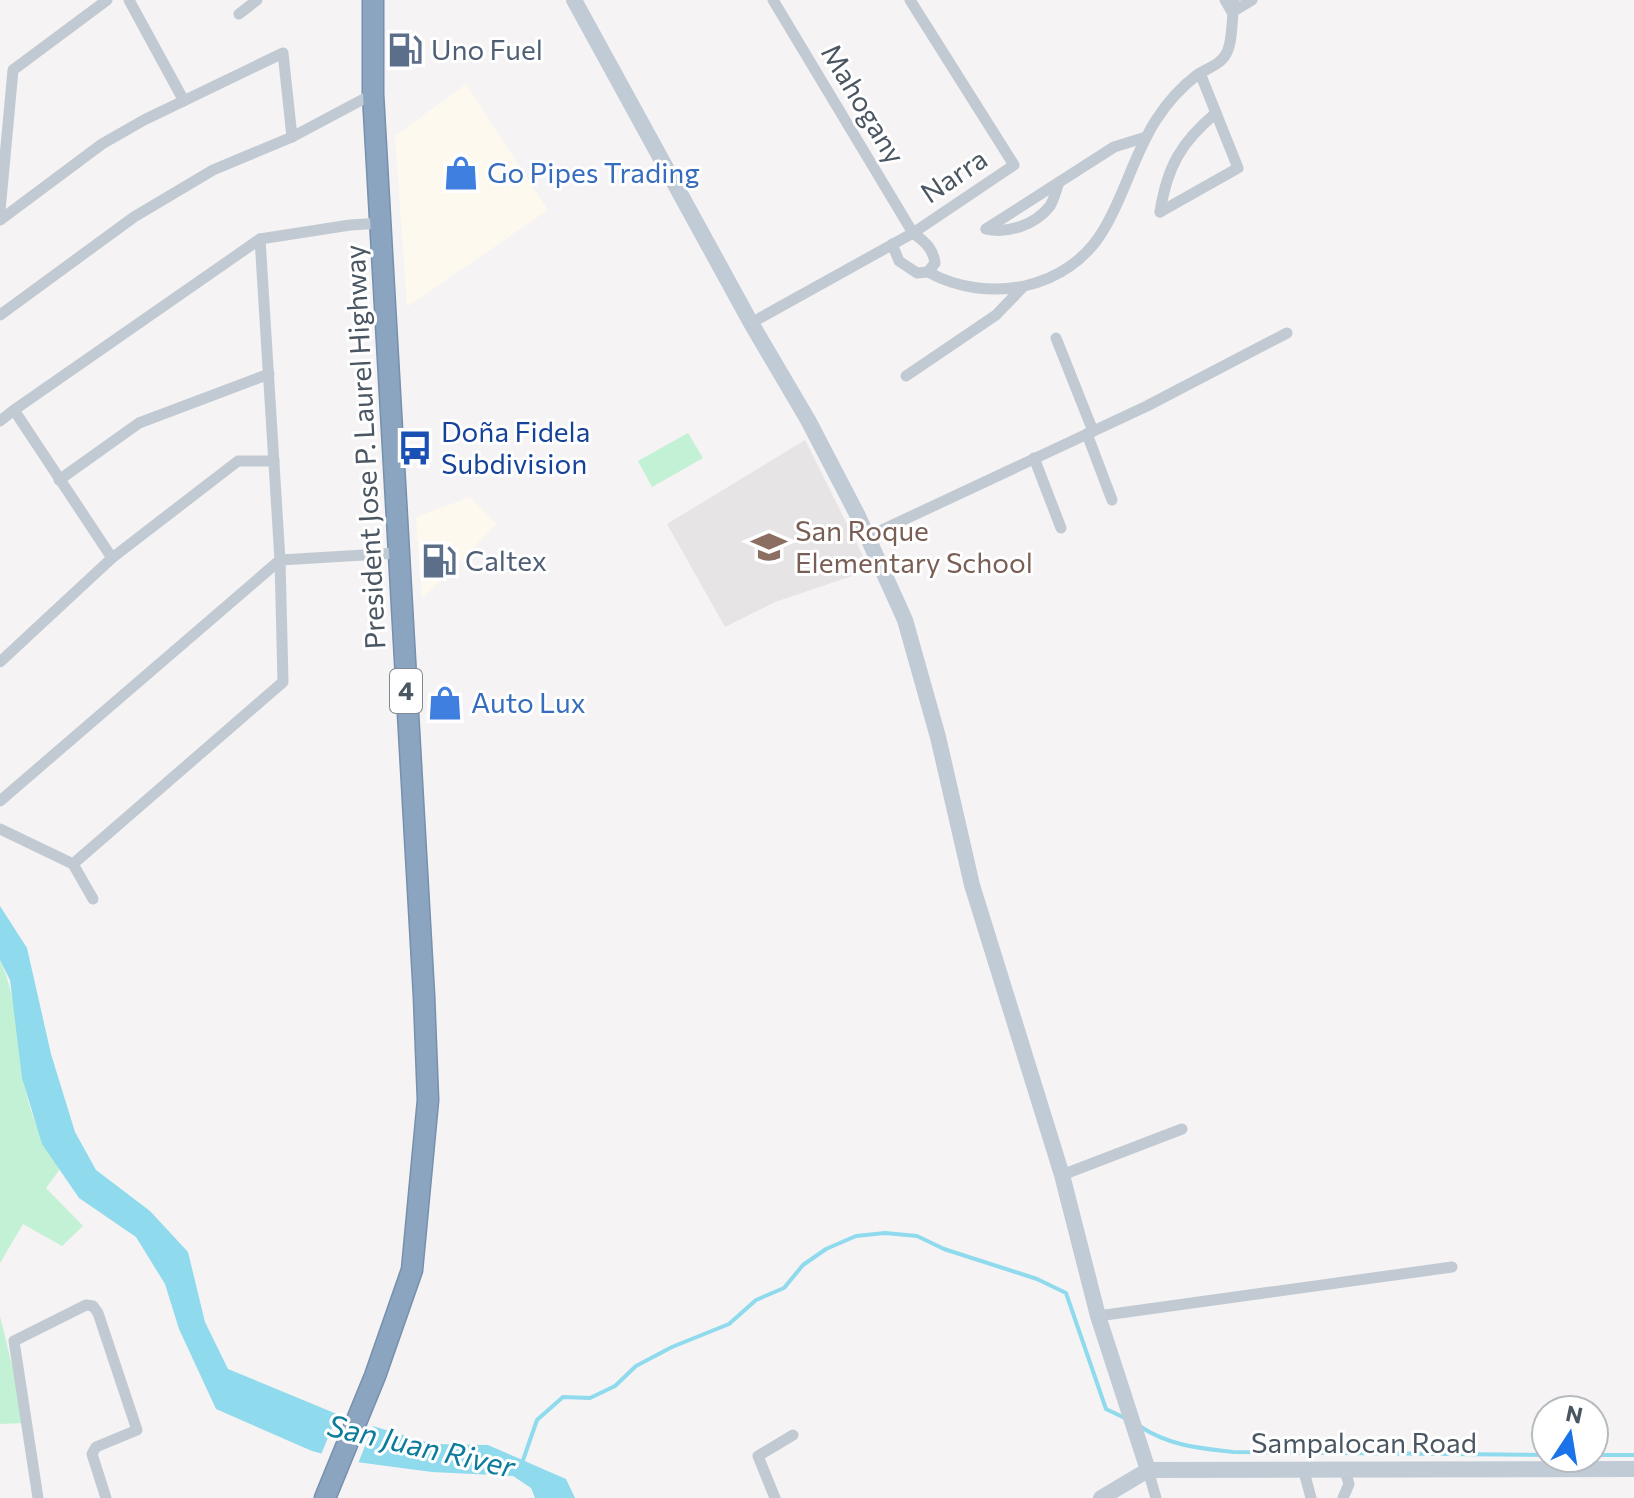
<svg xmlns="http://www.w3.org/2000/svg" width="1634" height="1498" font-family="Commissioner,sans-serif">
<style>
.commercial{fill:#fdf9ef}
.education{fill:#e6e4e5}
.green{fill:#c3f1d5}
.water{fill:#90daee}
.pier{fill:#f5f3f3}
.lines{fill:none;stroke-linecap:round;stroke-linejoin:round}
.stream{stroke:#90daee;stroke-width:4}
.highway-casing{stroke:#7690ad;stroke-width:23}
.street{stroke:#c1cad2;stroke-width:11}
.secondary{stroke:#c1cbd6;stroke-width:16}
.highway{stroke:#8ba5c1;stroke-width:20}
.labels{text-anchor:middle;stroke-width:6;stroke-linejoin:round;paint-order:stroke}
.shield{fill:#fff;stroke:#808990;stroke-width:2}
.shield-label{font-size:26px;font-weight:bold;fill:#4a5661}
.service-label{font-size:28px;fill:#4e5e75;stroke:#fff;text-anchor:start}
.street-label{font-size:28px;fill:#4a5661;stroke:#fff}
.shop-label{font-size:28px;fill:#366cbe;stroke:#fff;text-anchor:start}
.transit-label{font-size:28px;fill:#164399;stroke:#fff;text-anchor:start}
.education-label{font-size:28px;fill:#785e54;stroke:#fff;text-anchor:start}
.water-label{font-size:30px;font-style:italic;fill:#0c7c9b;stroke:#fff}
</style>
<rect width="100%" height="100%" fill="#f5f3f3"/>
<g class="commercial">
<polygon points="466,84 548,210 407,307 395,136"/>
<polygon points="470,497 497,524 422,599 416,517"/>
</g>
<polygon class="education" points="805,440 870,570 775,602 725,627 667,524"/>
<g class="green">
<polygon points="688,433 703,458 652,487 638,461"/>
<path d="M0,960C17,996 16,1038 23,1077C28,1110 41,1142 60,1169L46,1188L83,1226L62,1246L23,1224L0,1263Z"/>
<polygon points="0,1316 26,1423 0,1424"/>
</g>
<polygon class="water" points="0,906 27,948 51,1054 75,1132 96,1170 150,1211 188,1252 205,1322 228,1369 349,1419 433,1444 488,1445 566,1479 575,1498 535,1498 531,1488 513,1476 432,1472 349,1461 312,1451 216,1409 179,1329 165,1284 136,1237 79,1198 42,1144 22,1078 10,980 0,960"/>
<polygon class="pier" points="339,1411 375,1421 357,1466 320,1457"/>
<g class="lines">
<g class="stream">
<path d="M1141,1427C1170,1446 1200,1448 1233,1452L1546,1455"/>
<polyline points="1594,1455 1634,1455"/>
<polyline points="522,1463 537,1420 563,1397 590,1398 615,1386 636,1366 672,1347 729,1324 756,1300 784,1288 803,1265 826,1249 856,1236 885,1233 917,1236 944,1249 1037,1279 1066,1293 1106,1409 1127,1419"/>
</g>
<g class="highway-casing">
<polyline id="highway" points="325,1498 375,1376 412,1270 428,1100 424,996 373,94 373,0"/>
</g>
<g class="street">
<polyline points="129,0 184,101"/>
<path d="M773,0L913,233C924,241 933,248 935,263L928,272L917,273L899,261L892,244"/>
<polyline points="1225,0 1232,12 1252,0"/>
<polyline points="239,14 257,0"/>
<polyline points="0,211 13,70 107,0"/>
<polyline points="1160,212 1238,168 1200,73"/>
<path d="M1160,212C1167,167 1181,142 1216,113"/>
<polyline points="0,220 102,144 144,120 283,53 292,137"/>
<polyline points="986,229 1114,147 1146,137"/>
<path d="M986,229C1008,234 1035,225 1050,206C1054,200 1056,190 1059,182"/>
<path d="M928,272C988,305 1069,290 1104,229C1125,194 1134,154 1156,120C1167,103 1181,87 1197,75C1207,68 1220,65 1226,54C1233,43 1232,14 1234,0"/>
<polyline points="0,315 134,217 213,170 292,137 373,94"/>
<polyline points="751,323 913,233 1014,165 910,0"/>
<polyline points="1056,338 1093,431"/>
<polyline points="906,376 996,315 1022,288"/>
<polyline points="0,421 14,410"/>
<polyline points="1087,434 1112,500"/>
<polyline points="1034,458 1061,528"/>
<polyline points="59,480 139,423 269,374"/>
<polyline points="867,537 1147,406 1287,333"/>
<polyline points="112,558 14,410 260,239 350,225 382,223"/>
<polyline points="0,662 112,558 238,461 274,461"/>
<polyline points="0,801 280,560 397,553"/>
<polyline points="0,829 73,864 283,682 280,560 260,239"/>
<polyline points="73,864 93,899"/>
<polyline points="1062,1175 1182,1129"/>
<polyline points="1098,1316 1452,1267"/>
<polyline points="1303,1468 1311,1498"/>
<polyline points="1148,1470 1156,1498"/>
<polyline points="38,1498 14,1341 86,1305 93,1306 98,1313 137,1430 96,1447 92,1454 106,1498"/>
<polyline points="775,1498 758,1456 793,1435"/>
<polyline points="1343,1498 1349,1484 1344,1468"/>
</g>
<g class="secondary">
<polyline points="574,0 751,323 808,420 858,516 905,620 938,737 972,885 1062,1175 1098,1316 1148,1470"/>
<polyline points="1101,1498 1148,1470 1634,1469"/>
</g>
<use href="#highway" class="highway"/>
</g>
<defs>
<g id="fuel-bare" transform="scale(2.76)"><path d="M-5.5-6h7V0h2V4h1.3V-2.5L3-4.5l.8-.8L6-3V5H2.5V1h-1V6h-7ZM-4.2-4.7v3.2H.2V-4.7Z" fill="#5c6f8a" stroke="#fff" stroke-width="2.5" paint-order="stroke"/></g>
<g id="shop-bare" transform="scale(2.76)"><path d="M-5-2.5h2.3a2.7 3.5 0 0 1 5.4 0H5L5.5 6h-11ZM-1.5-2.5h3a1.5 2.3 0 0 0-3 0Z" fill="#3f7fe0" stroke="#fff" stroke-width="2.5" paint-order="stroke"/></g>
<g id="bus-bare" transform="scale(2.76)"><path d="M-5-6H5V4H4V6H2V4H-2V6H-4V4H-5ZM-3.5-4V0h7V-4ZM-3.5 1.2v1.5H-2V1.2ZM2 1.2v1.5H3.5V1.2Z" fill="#1a4fb4" stroke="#fff" stroke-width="2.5" paint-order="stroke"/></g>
<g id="school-bare" transform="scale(2.76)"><path d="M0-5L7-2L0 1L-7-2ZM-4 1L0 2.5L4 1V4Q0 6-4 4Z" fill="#8d6e63" stroke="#fff" stroke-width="2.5" paint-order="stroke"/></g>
</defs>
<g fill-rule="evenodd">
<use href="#fuel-bare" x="405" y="50"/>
<use href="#shop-bare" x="461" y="173"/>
<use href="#bus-bare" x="415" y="448"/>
<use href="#school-bare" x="769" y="547"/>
<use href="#fuel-bare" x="439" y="561"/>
<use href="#shop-bare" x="445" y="703"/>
</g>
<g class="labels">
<rect class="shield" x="390" y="669" width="32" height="44" rx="6"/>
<g class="shield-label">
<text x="406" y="700">4</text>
</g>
<g class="service-label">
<text x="431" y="60">Uno Fuel</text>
<text x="465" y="571">Caltex</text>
</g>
<g class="street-label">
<text transform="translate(863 104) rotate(59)" y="10">Mahogany</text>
<text transform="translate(954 176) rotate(-34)" y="10">Narra</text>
<text transform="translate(365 447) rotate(-93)" y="10">President Jose P. Laurel Highway</text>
<text x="1364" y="1453">Sampalocan Road</text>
</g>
<g class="shop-label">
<text x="487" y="183">Go Pipes Trading</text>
<text x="471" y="713">Auto Lux</text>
</g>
<g class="transit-label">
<text x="441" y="442">Doña Fidela<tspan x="441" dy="32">Subdivision</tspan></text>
</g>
<g class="education-label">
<text x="795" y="541">San Roque<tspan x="795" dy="32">Elementary School</tspan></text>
</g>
<g class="water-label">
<text transform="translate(421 1447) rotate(13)" y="10">San Juan River</text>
</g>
</g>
<g transform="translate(1570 1434) rotate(12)"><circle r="38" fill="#ffffff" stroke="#b7bbc0" stroke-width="2"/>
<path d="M0-6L14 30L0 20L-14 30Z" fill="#1a73e8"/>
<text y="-12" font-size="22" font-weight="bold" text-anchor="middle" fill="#4a5661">N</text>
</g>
</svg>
